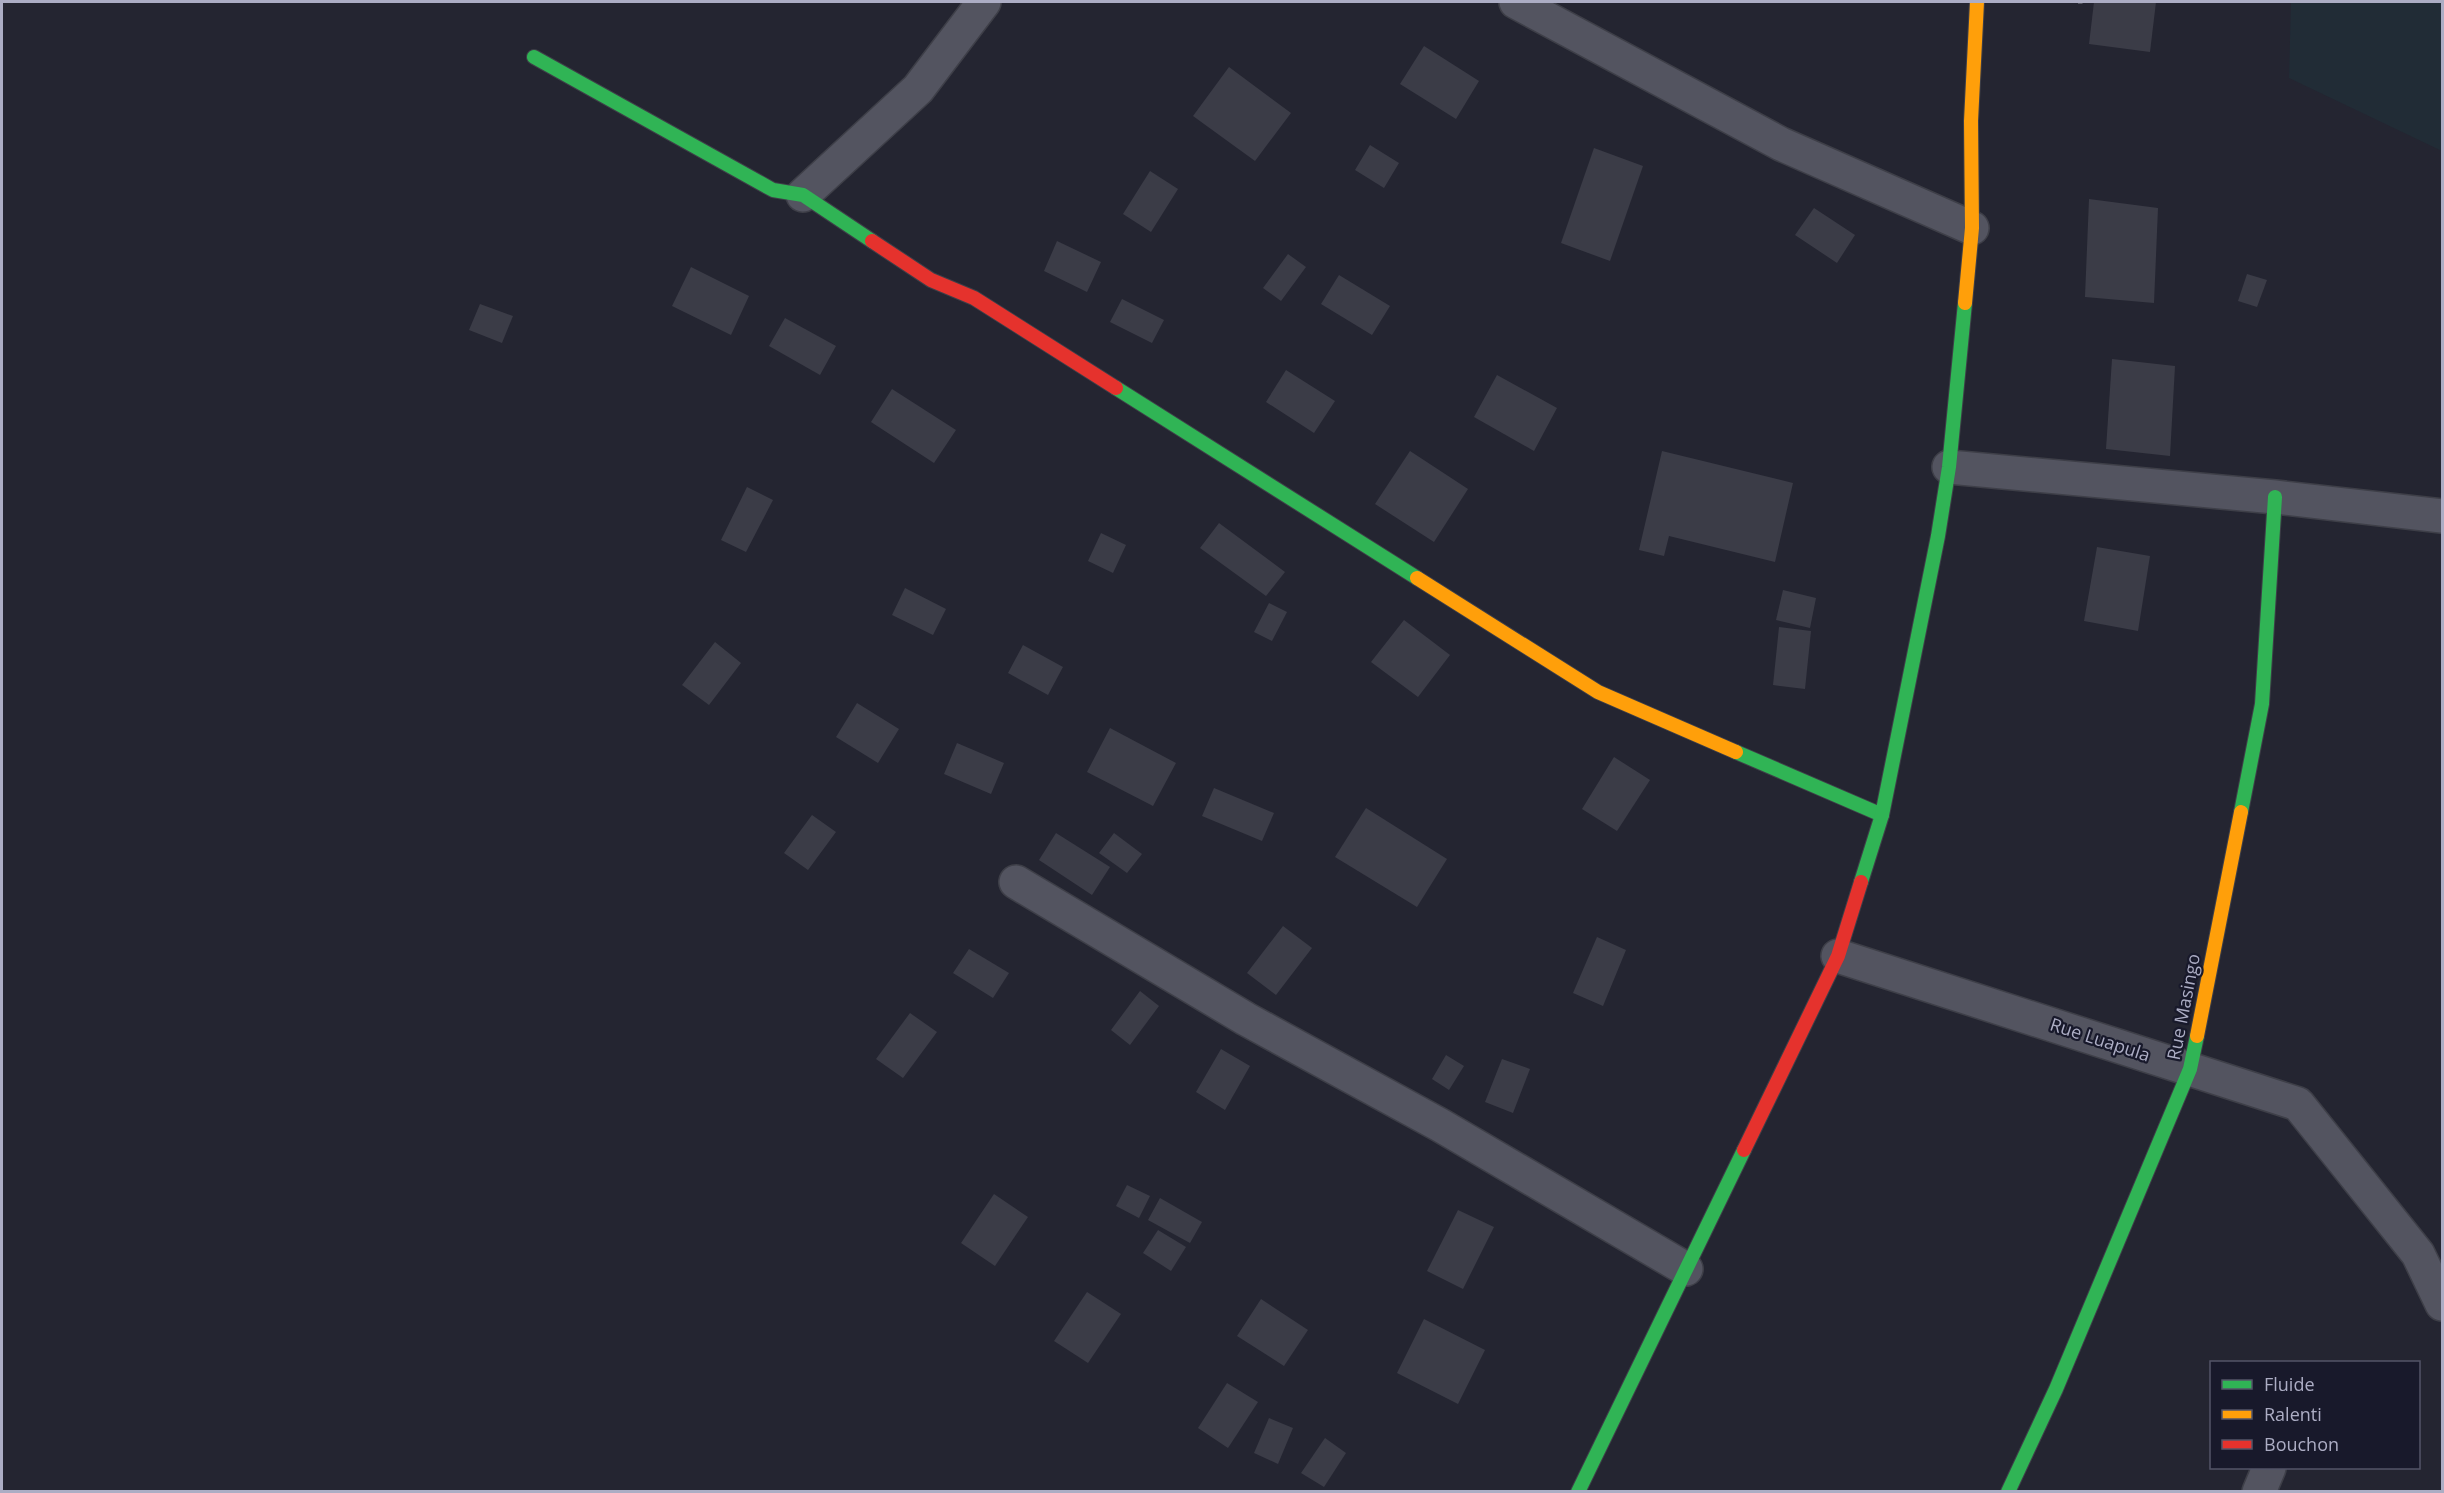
<svg xmlns="http://www.w3.org/2000/svg" width="2444" height="1493" font-family="'Open Sans',sans-serif">
<style>
.green{fill:#212c36}
.building{fill:#3b3c47}
.lines{fill:none;stroke-linecap:round;stroke-linejoin:round}
.street-casing{stroke:#3e3f48;stroke-width:36}
.fast-casing{stroke:#3e3f48;stroke-width:16}
.slow-casing{stroke:#3e3f48;stroke-width:16}
.jam-casing{stroke:#3e3f48;stroke-width:16}
.path{stroke:#565862;stroke-width:4;stroke-dasharray:4.5 4.5;stroke-linecap:butt}
.street{stroke:#535460;stroke-width:33}
.fast{stroke:#30b455;stroke-width:14}
.slow{stroke:#ff9f0a;stroke-width:14}
.jam{stroke:#e5322d;stroke-width:14}
.labels{text-anchor:middle;stroke-width:4.5;stroke-linejoin:round;paint-order:stroke}
.street-label{font-size:18px;fill:#acadc4;stroke:#18192b}
</style>
<rect width="100%" height="100%" fill="#242531"/>
<polygon class="green" points="2291,2 2442,2 2442,151 2289,78"/>
<g class="building">
<polygon points="2094,2 2156,2 2150,52 2089,44"/>
<polygon points="1424,46 1479,81 1456,119 1400,84"/>
<polygon points="1229,67 1291,113 1255,161 1193,116"/>
<polygon points="1370,145 1399,163 1384,188 1355,170"/>
<polygon points="1594,148 1643,166 1610,261 1561,243"/>
<polygon points="1150,171 1178,189 1151,232 1123,214"/>
<polygon points="2089,199 2158,208 2154,303 2085,297"/>
<polygon points="1814,208 1855,235 1837,263 1795,235"/>
<polygon points="1057,241 1101,262 1087,292 1044,271"/>
<polygon points="1288,254 1306,267 1281,301 1263,288"/>
<polygon points="691,267 749,296 731,335 672,306"/>
<polygon points="2247,274 2267,280 2257,307 2238,301"/>
<polygon points="1339,275 1390,306 1372,335 1321,304"/>
<polygon points="1122,299 1164,320 1152,343 1110,322"/>
<polygon points="480,304 513,316 502,343 469,330"/>
<polygon points="785,318 836,346 820,375 769,346"/>
<polygon points="2112,359 2175,366 2170,456 2106,449"/>
<polygon points="1286,370 1335,401 1314,433 1266,402"/>
<polygon points="1497,375 1557,408 1534,451 1474,417"/>
<polygon points="892,389 956,430 934,463 871,422"/>
<polygon points="1410,451 1468,489 1434,542 1375,504"/>
<polygon points="1662,451 1793,483 1775,562 1669,536 1664,556 1639,550"/>
<polygon points="747,487 773,500 746,552 721,540"/>
<polygon points="1219,523 1285,572 1266,596 1200,548"/>
<polygon points="1101,533 1126,545 1113,573 1088,561"/>
<polygon points="2097,547 2150,556 2138,631 2084,621"/>
<polygon points="905,588 946,609 933,635 892,615"/>
<polygon points="1783,590 1816,598 1810,628 1776,620"/>
<polygon points="1269,603 1287,612 1272,641 1254,632"/>
<polygon points="1404,620 1450,655 1418,697 1371,662"/>
<polygon points="1779,627 1811,631 1805,689 1773,685"/>
<polygon points="715,642 741,663 709,705 682,685"/>
<polygon points="1023,645 1063,667 1048,695 1008,673"/>
<polygon points="857,703 899,729 878,763 836,737"/>
<polygon points="1110,728 1176,763 1153,806 1087,772"/>
<polygon points="957,743 1004,763 991,794 944,774"/>
<polygon points="1614,757 1650,780 1617,831 1582,809"/>
<polygon points="1214,788 1274,813 1262,841 1202,816"/>
<polygon points="1366,808 1447,859 1417,907 1335,857"/>
<polygon points="812,815 836,832 808,870 784,853"/>
<polygon points="1056,833 1110,867 1092,895 1039,860"/>
<polygon points="1114,833 1142,854 1127,873 1099,853"/>
<polygon points="1283,926 1312,948 1276,995 1247,973"/>
<polygon points="1597,937 1626,950 1603,1006 1573,993"/>
<polygon points="969,949 1009,973 993,998 953,973"/>
<polygon points="1140,991 1159,1006 1130,1045 1111,1030"/>
<polygon points="910,1013 937,1032 903,1078 876,1059"/>
<polygon points="1221,1049 1250,1066 1225,1110 1196,1092"/>
<polygon points="1446,1055 1464,1066 1449,1090 1432,1079"/>
<polygon points="1502,1059 1530,1069 1513,1113 1485,1102"/>
<polygon points="1127,1185 1150,1196 1139,1218 1116,1206"/>
<polygon points="994,1194 1028,1217 995,1266 961,1243"/>
<polygon points="1160,1198 1202,1222 1190,1243 1148,1220"/>
<polygon points="1458,1210 1494,1227 1463,1289 1427,1271"/>
<polygon points="1158,1230 1186,1247 1171,1271 1143,1253"/>
<polygon points="1087,1292 1121,1314 1088,1363 1054,1341"/>
<polygon points="1261,1299 1308,1330 1284,1366 1237,1336"/>
<polygon points="1424,1319 1485,1350 1458,1404 1397,1373"/>
<polygon points="1227,1383 1258,1402 1228,1448 1198,1428"/>
<polygon points="1269,1418 1293,1428 1278,1464 1254,1453"/>
<polygon points="1325,1438 1346,1453 1324,1487 1301,1473"/>
</g>
<g class="lines">
<g class="street-casing">
<g id="street">
<polyline points="1516,2 1781,144 1972,228"/>
<polyline points="803,195 918,89 984,2"/>
<polyline points="1949,467 2275,497 2442,516"/>
<polyline points="1016,882 1246,1019 1440,1125 1686,1269"/>
<polyline points="1838,956 2298,1104 2418,1254 2442,1304"/>
<polyline points="2259,1492 2269,1468"/>
</g>
</g>
<g class="fast-casing">
<g id="fast">
<polyline points="534,57 773,190 803,195 872,241"/>
<polyline points="1116,388 1417,578"/>
<polyline points="1736,752 1882,815"/>
<polyline points="2241,812 2262,704 2275,497"/>
<polyline points="1861,882 1882,815 1938,536 1949,467 1965,303"/>
<polyline points="1578,1492 1744,1150"/>
<polyline points="2008,1492 2056,1389 2190,1069 2197,1036"/>
</g>
</g>
<g class="slow-casing">
<g id="slow">
<polyline points="1965,303 1972,228 1971,121 1977,2"/>
<polyline points="1417,578 1598,692 1736,752"/>
<polyline points="2197,1036 2241,812"/>
</g>
</g>
<g class="jam-casing">
<g id="jam">
<polyline points="872,241 931,280 974,298 1116,388"/>
<polyline points="1744,1150 1838,956 1861,882"/>
</g>
</g>
<polyline class="path" points="2078,2 2086,2"/>
<use href="#street" class="street"/>
<use href="#fast" class="fast"/>
<use href="#slow" class="slow"/>
<use href="#jam" class="jam"/>
</g>
<g class="labels">
<g class="street-label">
<text transform="translate(2184 1007) rotate(-79)" y="6">Rue Masingo</text>
<text transform="translate(2100 1040) rotate(18)" y="6">Rue Luapula</text>
</g>
</g>
<rect width="2444" height="1493" fill="none" stroke="#acadc4" stroke-width="6"/>
<rect x="2210" y="1361" width="210" height="108" fill="#18192b" stroke="#535468" stroke-width="1.5"/>
<rect x="2222" y="1380" width="30" height="9" fill="#30b455" stroke="#535468" stroke-width="1.5"/>
<text x="2264" y="1391" font-size="18" fill="#acadc4">Fluide</text>
<rect x="2222" y="1410" width="30" height="9" fill="#ff9f0a" stroke="#535468" stroke-width="1.5"/>
<text x="2264" y="1421" font-size="18" fill="#acadc4">Ralenti</text>
<rect x="2222" y="1440" width="30" height="9" fill="#e5322d" stroke="#535468" stroke-width="1.5"/>
<text x="2264" y="1451" font-size="18" fill="#acadc4">Bouchon</text>
</svg>
